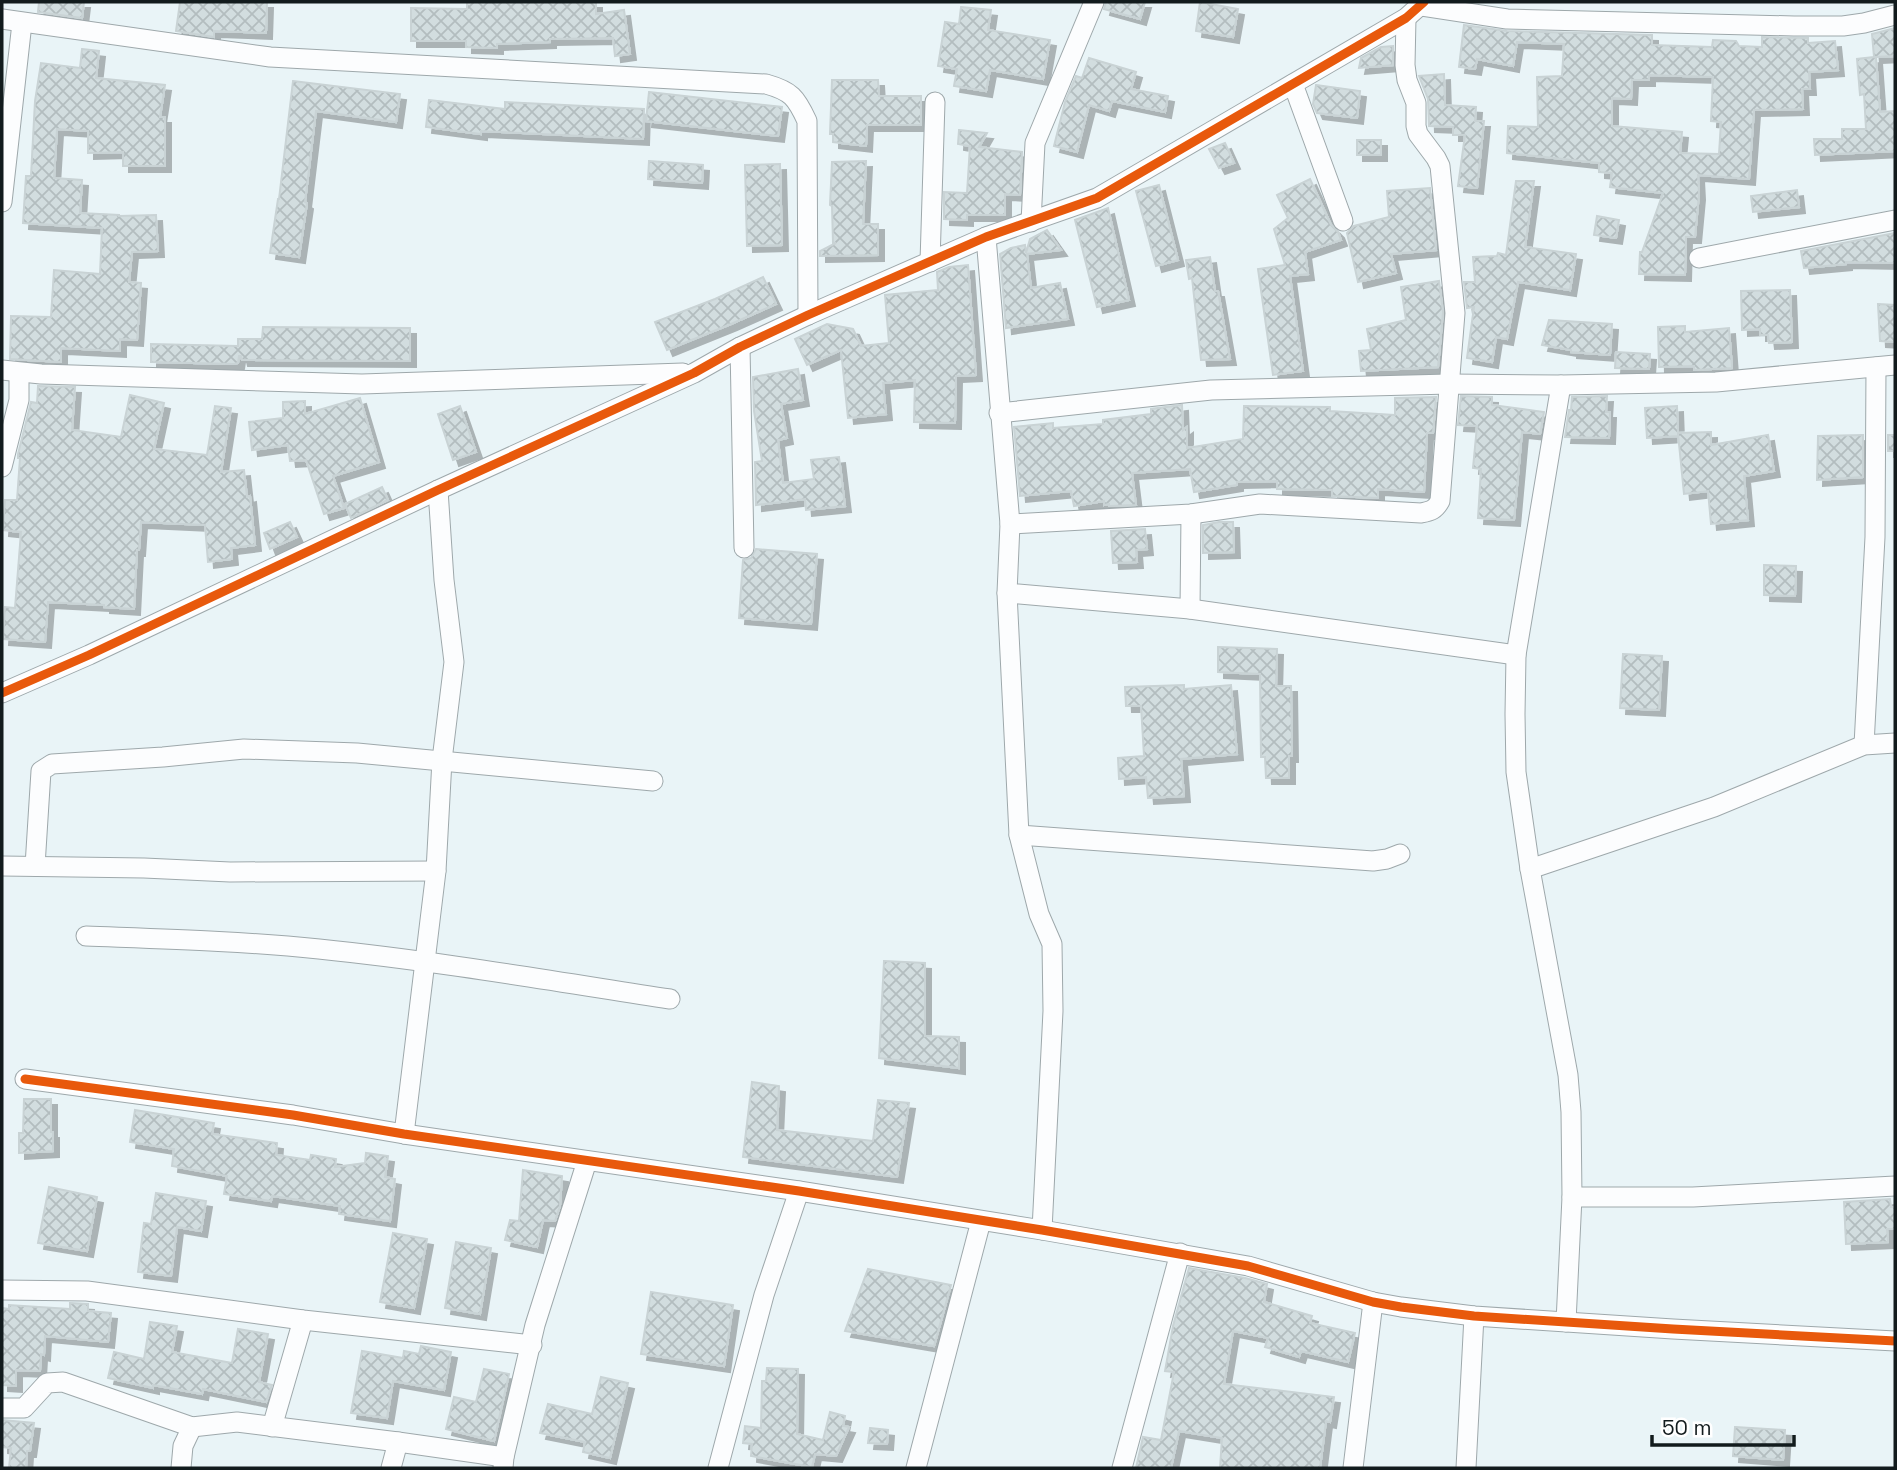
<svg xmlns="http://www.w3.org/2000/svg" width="1897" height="1470" font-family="'Space Grotesk',sans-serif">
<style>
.building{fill:url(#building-cross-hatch);stroke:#c9d3d5;stroke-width:2;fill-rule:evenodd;filter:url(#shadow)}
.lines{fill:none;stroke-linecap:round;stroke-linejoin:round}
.minor-casing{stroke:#9ea8ab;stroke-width:21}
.minor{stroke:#fcfdfe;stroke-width:19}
.cycleway-casing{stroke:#fff;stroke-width:13}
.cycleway{stroke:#e8590c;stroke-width:9}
</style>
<defs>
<pattern id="building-cross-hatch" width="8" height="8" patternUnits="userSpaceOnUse" patternTransform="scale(1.75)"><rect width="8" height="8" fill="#d2dddf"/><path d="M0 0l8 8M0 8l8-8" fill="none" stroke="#b3bdbf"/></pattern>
<filter id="shadow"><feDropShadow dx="6" dy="6" stdDeviation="0" flood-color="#0004"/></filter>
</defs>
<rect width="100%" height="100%" fill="#e9f4f7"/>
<g class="building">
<polygon points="39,2 84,2 82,18 38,12"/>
<polygon points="180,2 267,2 266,33 214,31 214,37 176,31"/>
<polygon points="467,2 596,2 596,14 624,10 630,54 615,56 613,38 550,39 550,42 497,44 497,48 466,47 466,41 411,41 411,8 467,9"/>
<polygon points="1106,2 1145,2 1140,19 1104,9"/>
<polygon points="1200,2 1238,9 1233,37 1196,31"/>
<polygon points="961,7 991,10 988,30 1050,40 1043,79 990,70 986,91 954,86 957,69 938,66 945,22 959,24"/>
<path d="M1464,25L1507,31L1652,35V45L1712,47L1713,40L1736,41L1739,46L1762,47V37L1808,38V43L1835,41L1838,70L1809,72L1810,89H1802L1803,109L1754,110L1749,179L1698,175L1699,194L1695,237H1686L1685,275L1639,274L1640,252H1642L1663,193L1610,187L1612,173L1599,172V163L1507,153L1508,126L1538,127L1537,77L1562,76L1564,44L1517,42L1513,66L1477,59L1475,69L1459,67ZM1649,75L1713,77L1711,121L1721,122L1719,154L1680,153L1682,132L1612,126V98L1631,99L1632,80H1649Z"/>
<polygon points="1895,28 1895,56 1876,57 1880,112 1895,111 1895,151 1815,155 1814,139 1842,139 1842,129 1866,129 1864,94 1860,95 1857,59 1874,57 1872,34"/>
<polygon points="1393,46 1393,65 1359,68 1361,58 1381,47"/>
<polygon points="82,49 99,51 96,78 165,85 160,117 165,117 165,166 123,166 123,152 88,153 88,131 57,129 54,178 82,180 80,213 119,215 119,216 156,215 158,251 132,252 129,282 141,283 137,340 120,339 120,351 61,348 61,362 10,359 11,316 51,317 54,270 100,274 102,228 23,223 26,176 31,176 35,101 41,63 80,68"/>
<polygon points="1089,58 1136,72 1131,89 1168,96 1165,112 1112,101 1109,111 1089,105 1077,152 1054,146 1065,102 1076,76 1082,78"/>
<polygon points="1444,74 1445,105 1476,107 1475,121 1484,121 1477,188 1458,186 1465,135 1453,135 1453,127 1429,126 1428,99 1419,76"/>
<polygon points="832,80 878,80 879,96 921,96 921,125 867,125 866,146 833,142 833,134 830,134"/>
<polygon points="293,81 400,94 396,122 316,111 305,202 307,203 299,257 270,253 278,199 279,199"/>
<polygon points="1316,85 1360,91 1357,118 1317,113 1313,104"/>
<polygon points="649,92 782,107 778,136 646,121"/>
<polygon points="429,100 505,109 505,102 644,109 643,139 481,131 481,134 426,127"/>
<polygon points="959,130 987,133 979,147 1022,152 1020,195 1005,194 1005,215 967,215 967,220 944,219 944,192 967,193 970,146 958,144"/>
<rect x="1357" y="140" width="24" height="15"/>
<polygon points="1225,143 1234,163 1219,168 1209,149"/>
<polygon points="649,161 703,165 702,183 648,179"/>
<polygon points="866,161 863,224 878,224 878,255 820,256 820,251 836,243 833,243 832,206 830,205 832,162"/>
<polygon points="780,164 782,245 747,246 745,165"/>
<polygon points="1310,179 1331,225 1338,232 1341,240 1305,252 1308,274 1290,276 1303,371 1273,375 1258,269 1285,265 1274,229 1288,218 1277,195"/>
<polygon points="1516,181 1534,181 1525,247 1576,254 1570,290 1518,282 1507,339 1496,337 1492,362 1467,358 1474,307 1467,308 1464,282 1475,282 1473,257 1497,256 1498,253 1506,255"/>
<polygon points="1159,185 1178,260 1156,266 1136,191"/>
<polygon points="1430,188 1436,250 1391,254 1396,273 1358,282 1347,233 1354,226 1389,217 1387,191"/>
<polygon points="1797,190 1799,207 1753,212 1751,196"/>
<polygon points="1108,208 1129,300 1097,307 1075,220"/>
<polygon points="1597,216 1619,220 1616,238 1594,235"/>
<polygon points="1047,230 1061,250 1027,254 1031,288 1060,283 1068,319 1006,328 1000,254 1011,248 1025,245 1026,253 1030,239"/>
<polygon points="1895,233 1895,263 1846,262 1846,264 1804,268 1801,251"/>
<polygon points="1210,257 1215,291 1218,291 1230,359 1201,360 1192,278 1189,279 1186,260"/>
<polygon points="968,265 976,375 956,376 955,423 914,422 915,380 883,383 886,414 848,418 841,350 807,365 795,339 827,324 853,329 861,346 889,343 885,295 938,290 937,272 949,267"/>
<polygon points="763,277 776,304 731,324 667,350 655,322 715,299"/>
<polygon points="1439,281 1443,312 1438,367 1361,371 1359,351 1371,350 1367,329 1406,320 1401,287"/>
<polygon points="1790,290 1792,342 1769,343 1768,335 1760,335 1760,329 1742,330 1741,291"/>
<polygon points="1878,304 1895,305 1895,342 1880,341"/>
<polygon points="1549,320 1612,324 1610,355 1571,352 1571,350 1542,345"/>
<polygon points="1685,326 1685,332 1729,328 1732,368 1694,370 1694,366 1659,367 1658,327"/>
<polygon points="263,327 410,328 410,361 242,360 241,356 239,356 238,363 234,364 151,362 151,344 238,346 238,339 262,339"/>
<polygon points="1616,352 1650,354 1649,369 1615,368"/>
<polygon points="798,369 803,400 781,404 787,438 778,440 783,483 814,479 811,460 839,457 845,506 806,510 805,499 756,505 755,462 762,461 754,411 753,377"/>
<polygon points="38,386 75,387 72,430 121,437 130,395 164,403 154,449 207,455 215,406 231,408 221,472 244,470 247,497 250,496 255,545 231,548 232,559 208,562 205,525 141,522 139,550 137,550 134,609 104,607 104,605 48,602 45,642 3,639 5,607 15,608 21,532 3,530 5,500 17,500 20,458 18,458 18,454 31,402 37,403"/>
<polygon points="1461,396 1492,397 1492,405 1544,412 1540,434 1522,432 1514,520 1478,518 1481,469 1473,468 1477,426 1458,425"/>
<polygon points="1607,396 1606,412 1610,412 1609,438 1565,437 1569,410 1571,410 1572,397"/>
<polygon points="1436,397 1433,433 1427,433 1424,492 1378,489 1378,498 1332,496 1332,490 1277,489 1277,481 1237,482 1237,485 1194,492 1190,469 1132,473 1136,505 1109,506 1109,504 1104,505 1104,501 1074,506 1071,491 1020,496 1014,427 1053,423 1053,428 1103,424 1103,420 1151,414 1151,409 1182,405 1183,430 1187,427 1187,448 1243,439 1244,406 1330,407 1330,411 1395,415 1395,398"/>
<polygon points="360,398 379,462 333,476 344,508 324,514 306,460 290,461 288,445 252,450 249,422 283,418 283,402 305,401 305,414"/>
<polygon points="460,406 476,452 453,460 438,414"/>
<polygon points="1677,406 1678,433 1711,432 1711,445 1768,435 1774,471 1744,476 1748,520 1711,524 1708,491 1684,494 1678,434 1678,436 1647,438 1645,408"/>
<polygon points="1863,435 1863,477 1817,480 1818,436"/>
<rect x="1888" y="435" width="7" height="16"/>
<polygon points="382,487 388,500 351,518 345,504"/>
<polygon points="290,522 297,537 270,549 264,533"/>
<polygon points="1219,522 1233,522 1234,552 1203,553 1203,525"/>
<polygon points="1145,529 1147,549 1136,550 1137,562 1113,563 1111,531"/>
<polygon points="756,549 817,554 811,624 739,618 743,560 751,558"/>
<polygon points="1764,565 1796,566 1795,596 1764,595"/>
<polygon points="1218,647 1277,649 1276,686 1291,686 1292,756 1289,756 1289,778 1266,778 1265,757 1261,757 1260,674 1218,672"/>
<polygon points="1623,654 1662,656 1659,710 1620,708"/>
<polygon points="1184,685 1184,689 1231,685 1237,754 1181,759 1184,796 1148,798 1146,777 1119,779 1118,758 1144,756 1141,706 1126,706 1125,687"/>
<polygon points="884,961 925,963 925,1036 959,1037 959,1068 879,1058"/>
<polygon points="752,1082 779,1086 777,1130 873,1141 878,1100 909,1103 897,1177 743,1157"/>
<polygon points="24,1099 51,1099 51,1132 53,1132 53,1151 19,1153 19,1133 23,1133"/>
<polygon points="135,1110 214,1123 212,1134 277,1143 276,1155 310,1160 311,1155 336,1159 335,1167 365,1163 366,1153 388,1156 385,1177 395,1179 390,1221 339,1214 340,1206 272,1196 271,1201 224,1194 227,1176 172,1166 174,1149 130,1142"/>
<polygon points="523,1170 562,1176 560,1206 555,1221 543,1220 537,1247 505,1240 510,1220 519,1221"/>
<polygon points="49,1187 97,1197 87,1251 38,1243"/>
<polygon points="156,1193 206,1201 201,1231 177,1227 171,1276 138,1272 144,1223 151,1224"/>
<polygon points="1890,1199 1891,1207 1895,1207 1895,1229 1887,1229 1888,1242 1846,1244 1844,1202"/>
<polygon points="393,1233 427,1239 414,1308 380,1302"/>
<polygon points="456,1242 491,1248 480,1314 445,1308"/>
<polygon points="1189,1268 1245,1278 1267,1284 1264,1302 1312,1316 1310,1323 1355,1333 1348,1362 1301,1351 1299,1357 1265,1347 1268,1338 1233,1331 1224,1384 1334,1397 1330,1422 1326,1421 1320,1468 1220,1468 1222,1438 1179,1431 1171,1468 1136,1468 1143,1437 1161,1440 1174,1372 1165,1371 1173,1326"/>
<polygon points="868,1269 951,1285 934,1346 845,1331"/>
<polygon points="651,1292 733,1305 724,1366 641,1354"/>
<polygon points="70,1303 88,1304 88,1311 111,1313 108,1342 45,1336 44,1355 41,1354 40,1371 16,1370 16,1386 2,1385 2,1308 9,1309 9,1305 70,1309"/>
<polygon points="150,1322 177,1326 172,1352 232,1363 238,1329 268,1334 259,1382 272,1385 266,1402 203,1389 202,1394 153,1385 153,1388 108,1378 114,1352 144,1359"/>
<polygon points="421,1346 451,1352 444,1390 393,1381 387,1418 351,1413 362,1351 403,1358 404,1351 419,1354"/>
<polygon points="767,1368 798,1369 797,1434 823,1440 830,1412 845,1416 843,1426 849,1427 836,1456 815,1454 812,1467 751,1456 752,1444 743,1443 745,1426 761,1428 762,1381 766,1381"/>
<polygon points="484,1369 509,1374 494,1441 446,1429 454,1397 476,1402"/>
<polygon points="601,1377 628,1383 610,1458 583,1452 585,1442 540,1433 548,1404 592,1414"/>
<polygon points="2,1420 34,1423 30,1451 27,1451 26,1468 9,1468 11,1448 2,1447"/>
<polygon points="1735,1427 1785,1430 1783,1460 1733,1456"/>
<polygon points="870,1428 888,1430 887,1444 868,1443"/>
</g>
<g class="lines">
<g class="minor-casing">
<g id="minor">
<polyline points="1422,6 1507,19 1794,26 1843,26 1864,23 1895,15"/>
<path d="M2,19L270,57L766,84C791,91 796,97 807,121L808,315"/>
<polyline points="1293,84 1343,221"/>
<polyline points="2,202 22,23"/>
<polyline points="1031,222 1035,143 1094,2"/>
<polyline points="986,237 1010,524 1007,593 1190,609 1516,655"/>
<polyline points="1699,258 1895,220"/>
<polyline points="930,262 935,102"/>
<polyline points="740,347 744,548"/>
<polyline points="2,370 41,374 362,384 683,373"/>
<polyline points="1561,385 1516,655 1515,714 1516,772 1530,869 1568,1075 1571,1112 1572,1197 1566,1322"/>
<polyline points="999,413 1211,390 1450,384 1561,385 1716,382 1895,365"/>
<polyline points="2,467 19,400 19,373"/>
<path d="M1010,524L1191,514L1260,504L1421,513C1431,511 1435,510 1440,501L1455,313L1440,166L1436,158L1418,134L1416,126V103L1407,80L1405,65L1406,18"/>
<polyline points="1007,593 1019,835 1039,914 1052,944 1053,1011 1042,1230"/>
<polyline points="1190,609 1191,514"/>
<polyline points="2,693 89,655 438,490 694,373 740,347 808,315 986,237 1097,198 1406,18 1424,2"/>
<polyline points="1864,745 1875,537 1876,367"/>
<polyline points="1019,835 1373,861 1387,859 1400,854"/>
<polyline points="2,866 144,868 230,872 436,871"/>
<polyline points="35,866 41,771 52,764 163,757 244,749 357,753 653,781"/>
<polyline points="1530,869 1714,807 1864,745 1895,743"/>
<path d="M86,936C164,939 241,941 319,949C436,961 553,981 670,999"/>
<polyline points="25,1079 293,1115 404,1134 799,1191 1042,1230 1248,1266 1373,1302 1401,1307 1474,1316 1673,1329 1895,1341"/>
<polyline points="404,1134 436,871 442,760 454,662 444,580 438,490"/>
<polyline points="1572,1197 1693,1197 1895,1186"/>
<polyline points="2,1290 87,1291 303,1320 532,1345"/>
<polyline points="2,1408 24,1408 47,1383 63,1382 192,1427 237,1422 398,1442 504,1457"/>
<polyline points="272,1427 303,1320"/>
<polyline points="181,1468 183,1446 192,1427"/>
<polyline points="391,1468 398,1442"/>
<polyline points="503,1468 504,1457 535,1325 587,1161"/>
<polyline points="718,1468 764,1295 799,1191"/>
<polyline points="916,1468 981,1221"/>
<polyline points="1122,1468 1180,1253"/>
<polyline points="1353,1468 1373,1302"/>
<polyline points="1466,1468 1474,1316"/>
</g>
</g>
<use href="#minor" class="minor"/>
<g class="cycleway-casing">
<g id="cycleway">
<polyline points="2,693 89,655 438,490 694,373 740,347 808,315 986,237 1097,198 1406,18 1424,2"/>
<polyline points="25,1079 293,1115 404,1134 799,1191 1042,1230 1248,1266 1373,1302 1401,1307 1474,1316 1673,1329 1895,1341"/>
</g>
</g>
<use href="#cycleway" class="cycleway"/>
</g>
<rect width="1897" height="1470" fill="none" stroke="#121b1d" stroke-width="7"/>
<path d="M1652 1435v10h142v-10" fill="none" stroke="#121b1d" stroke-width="3.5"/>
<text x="1662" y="1435" font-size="21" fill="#121b1d" stroke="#ffffff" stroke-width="5" paint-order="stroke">50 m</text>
</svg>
